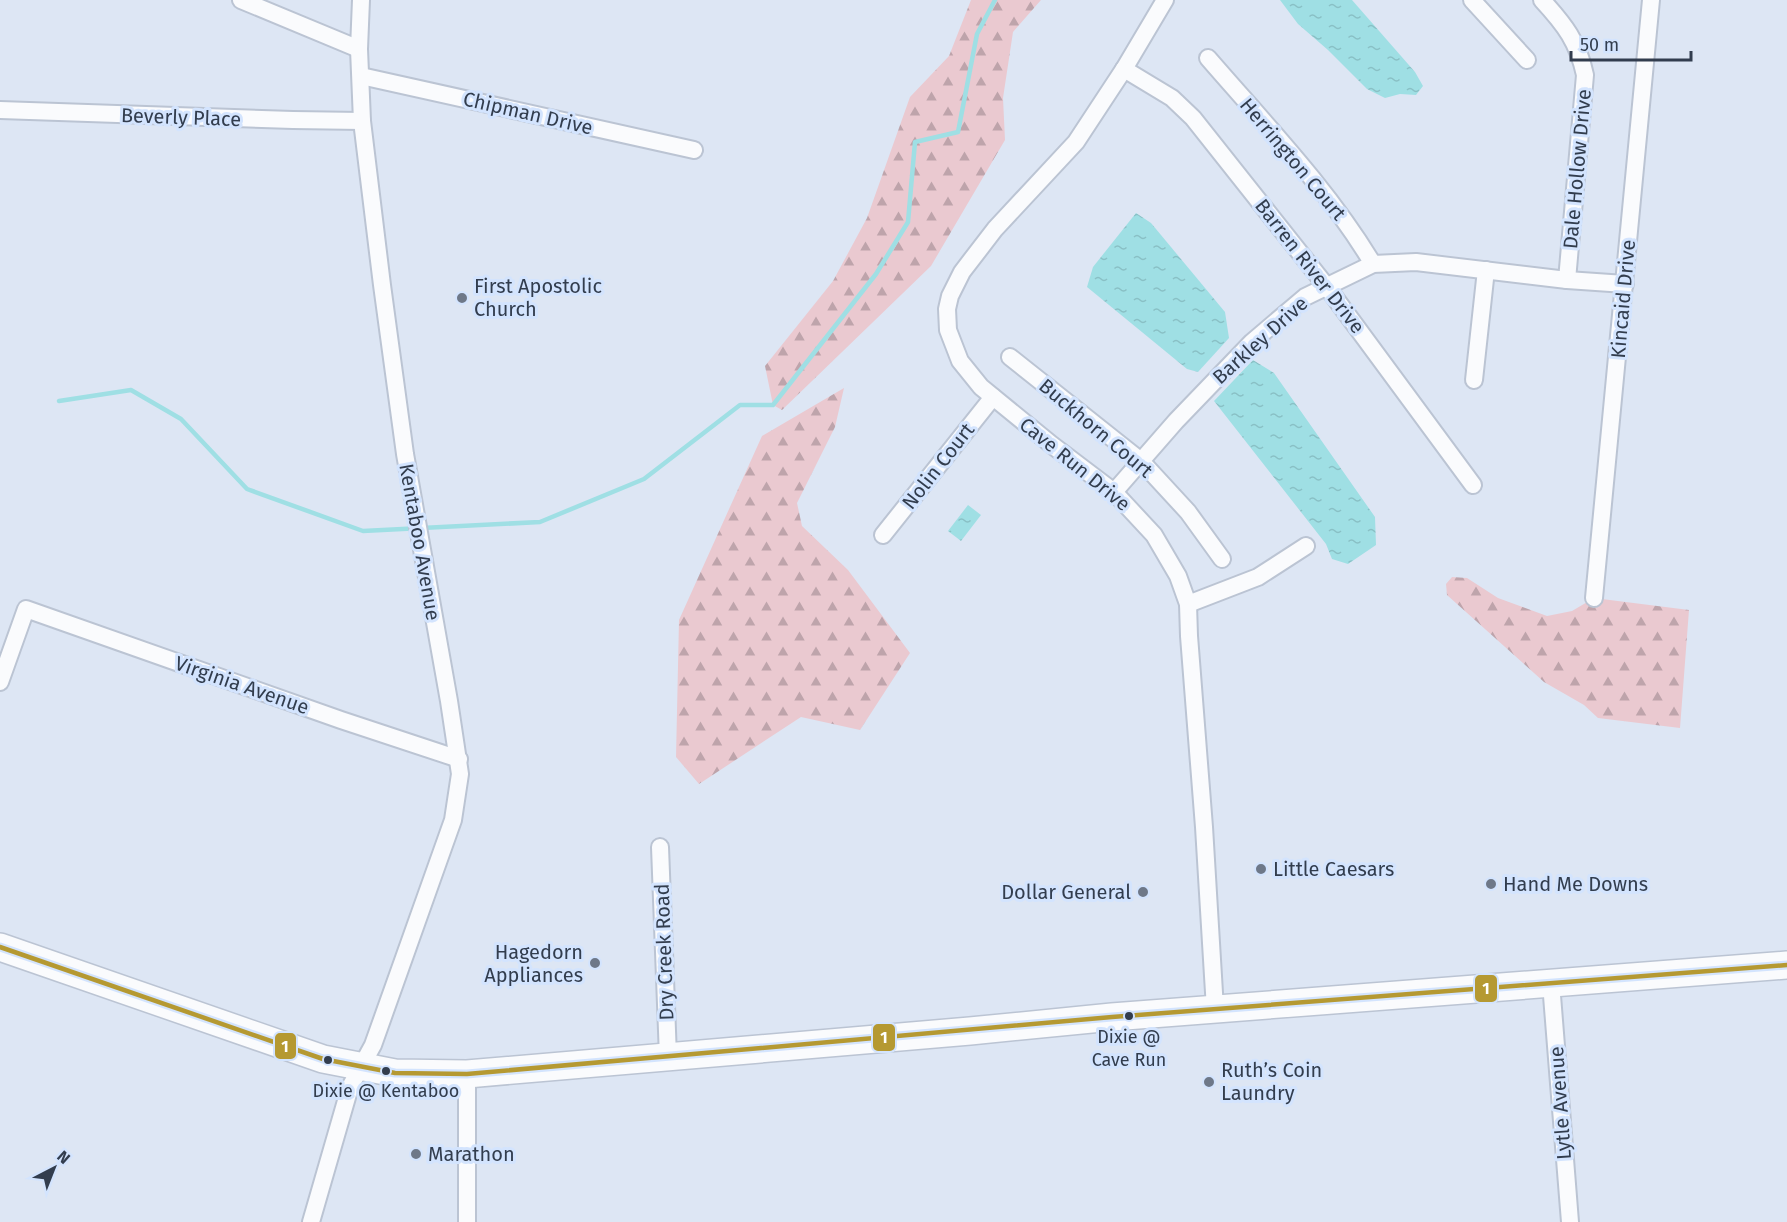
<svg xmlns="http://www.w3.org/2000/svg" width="1787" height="1222" font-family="'Fira Sans',sans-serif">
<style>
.forest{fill:url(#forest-firs)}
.water{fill:url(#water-ripples)}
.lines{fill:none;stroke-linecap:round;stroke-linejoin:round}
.stream{stroke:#9fdfe4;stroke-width:4.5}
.street-casing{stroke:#bbc4d3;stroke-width:20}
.primary-casing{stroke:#bbc4d3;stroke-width:30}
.street{stroke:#fafbfd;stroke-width:16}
.primary{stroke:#fafbfd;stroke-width:27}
.bus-1-casing{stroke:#d3e4fe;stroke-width:9}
.bus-1{stroke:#b59932;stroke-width:4.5}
.poi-dot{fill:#6e7888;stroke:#d3e4fe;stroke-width:2}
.bus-dot{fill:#323d4e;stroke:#d3e4fe;stroke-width:2}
.labels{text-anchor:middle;stroke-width:6;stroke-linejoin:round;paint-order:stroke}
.bus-label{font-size:18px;fill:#323d4e;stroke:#d3e4fe}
.street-label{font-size:20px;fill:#323d4e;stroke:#d3e4fe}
.poi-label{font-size:20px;fill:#323d4e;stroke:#d3e4fe;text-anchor:start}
.line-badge{stroke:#d3e4fe;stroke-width:2}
.badge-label{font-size:16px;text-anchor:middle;font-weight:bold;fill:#fff}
</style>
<defs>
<pattern id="forest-firs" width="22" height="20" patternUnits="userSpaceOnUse" patternTransform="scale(1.5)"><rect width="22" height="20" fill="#eac9d0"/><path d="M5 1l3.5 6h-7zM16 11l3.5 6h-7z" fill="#bea4ab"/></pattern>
<pattern id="water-ripples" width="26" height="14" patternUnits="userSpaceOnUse" patternTransform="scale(1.5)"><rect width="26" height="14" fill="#9fdfe4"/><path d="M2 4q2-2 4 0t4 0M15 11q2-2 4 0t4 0" fill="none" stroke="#89c0c5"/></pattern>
</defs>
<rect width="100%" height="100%" fill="#dde6f4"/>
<g class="forest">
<polygon points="971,0 1041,0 1013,32 1003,98 1005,140 931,266 782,410 773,405 765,366 833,281 867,218 910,97 949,56"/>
<polygon points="844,388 835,427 797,503 802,526 848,570 910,653 860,730 801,717 699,784 676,757 679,620 762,436"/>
<polygon points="1452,577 1467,578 1498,598 1547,616 1572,611 1594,598 1689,610 1680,728 1598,718 1584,705 1544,682 1447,595 1446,584"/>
</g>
<g class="water">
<polygon points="1280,0 1352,0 1415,72 1423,86 1416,95 1400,94 1385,98 1367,89 1328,50 1298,24"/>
<polygon points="1136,213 1151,223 1225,312 1229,338 1198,372 1187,369 1087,287 1093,267"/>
<polygon points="1253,360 1274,373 1375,517 1376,545 1348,564 1332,559 1326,544 1214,401"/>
<polygon points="968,505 981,515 961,541 948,531"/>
</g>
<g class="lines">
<polyline class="stream" points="59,401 131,390 181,419 247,489 363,531 540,522 644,479 740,405 773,405 876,274 908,222 915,142 958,132 977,34 995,0"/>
<g class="street-casing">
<g id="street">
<polyline points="241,0 359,49"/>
<polyline points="1165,0 1124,69 1076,142 995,229 962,272 950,296 947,309 948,330 960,361 981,387 1052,445 1114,492 1154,535 1178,576 1188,604 1189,636 1204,827 1215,1009"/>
<polyline points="1472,0 1527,60"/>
<path d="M1542,0C1565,25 1578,42 1585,75L1567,280"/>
<path d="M1208,58C1265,124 1328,189 1373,264"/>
<polyline points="1124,69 1172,98 1193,118 1327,287 1473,485"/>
<polyline points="361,76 694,150"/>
<polyline points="0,110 293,120 362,121"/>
<polyline points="1010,357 1141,461 1188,512 1222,559"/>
<polyline points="1474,380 1486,270"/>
<polyline points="1114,492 1176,421 1252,342 1305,297 1373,264 1416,262 1567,280 1625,284"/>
<polyline points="883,535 993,397"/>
<polyline points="1594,598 1651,0"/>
<polyline points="1188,604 1258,577 1306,546"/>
<polyline points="0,682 26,609 341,720 459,759"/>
<polyline points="660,847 668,1057"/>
<polyline points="1551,983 1570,1222"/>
<polyline points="467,1074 467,1222"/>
<polyline points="311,1222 350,1087 373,1045 453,820 460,774 449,701 405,454 382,285 362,121 359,49 361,0"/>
</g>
</g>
<g class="primary-casing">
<polyline id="primary" points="0,947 323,1059 395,1073 467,1074 970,1031 1112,1017 1787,965"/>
</g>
<use href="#street" class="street"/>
<use href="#primary" class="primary"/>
<g class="bus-1-casing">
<polyline id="bus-1" points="0,947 323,1059 395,1073 467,1074 1112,1017 1787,965"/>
</g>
<use href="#bus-1" class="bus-1"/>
</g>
<g class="poi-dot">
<circle cx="462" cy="298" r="6"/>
<circle cx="1261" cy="869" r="6"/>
<circle cx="1491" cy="884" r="6"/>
<circle cx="1143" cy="892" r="6"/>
<circle cx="595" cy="963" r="6"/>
<circle cx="1209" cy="1082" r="6"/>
<circle cx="416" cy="1154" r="6"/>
</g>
<g class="bus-dot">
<circle cx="1129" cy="1016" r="5"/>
<circle cx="328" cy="1060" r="5"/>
<circle cx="386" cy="1071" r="5"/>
</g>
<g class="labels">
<g class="bus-label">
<text x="1129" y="1043">Dixie @<tspan x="1129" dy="23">Cave Run</tspan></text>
<text x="386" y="1097">Dixie @ Kentaboo</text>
</g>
<g class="street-label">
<text transform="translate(528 113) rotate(13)" y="7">Chipman Drive</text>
<text transform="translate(181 117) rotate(2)" y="7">Beverly Place</text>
<text transform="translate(1293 159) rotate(50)" y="7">Herrington Court</text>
<text transform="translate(1577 169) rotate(-85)" y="7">Dale Hollow Drive</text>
<text transform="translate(1310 266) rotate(52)" y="7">Barren River Drive</text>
<text transform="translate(1623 299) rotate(-85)" y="7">Kincaid Drive</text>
<text transform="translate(1260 340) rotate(-42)" y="7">Barkley Drive</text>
<text transform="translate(1096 428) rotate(40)" y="7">Buckhorn Court</text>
<text transform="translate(1075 464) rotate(39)" y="7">Cave Run Drive</text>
<text transform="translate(938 466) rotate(-52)" y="7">Nolin Court</text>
<text transform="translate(420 542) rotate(80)" y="7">Kentaboo Avenue</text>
<text transform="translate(242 685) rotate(19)" y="7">Virginia Avenue</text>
<text transform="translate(664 952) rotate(-92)" y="7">Dry Creek Road</text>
<text transform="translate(1560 1103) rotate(-94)" y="7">Lytle Avenue</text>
</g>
<g class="poi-label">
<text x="474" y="293">First Apostolic<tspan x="474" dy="23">Church</tspan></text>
<text x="1273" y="876">Little Caesars</text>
<text x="1503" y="891">Hand Me Downs</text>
<text x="1131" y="899" text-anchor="end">Dollar General</text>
<text x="583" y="959" text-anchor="end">Hagedorn<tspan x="583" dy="23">Appliances</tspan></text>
<text x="1221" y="1077">Ruth’s Coin<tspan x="1221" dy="23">Laundry</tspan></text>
<text x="428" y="1161">Marathon</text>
</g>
</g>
<g class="line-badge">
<rect x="1474" y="974" width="24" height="29" rx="6" fill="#b59932"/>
<rect x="872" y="1023" width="24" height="29" rx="6" fill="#b59932"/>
<rect x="274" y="1032" width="23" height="28" rx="6" fill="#b59932"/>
</g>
<g class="badge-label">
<text x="1486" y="994">1</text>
<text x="884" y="1043">1</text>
<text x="285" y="1052">1</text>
</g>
<g transform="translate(54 1168) rotate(42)" stroke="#d3e4fe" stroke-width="4.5" paint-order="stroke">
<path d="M0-4.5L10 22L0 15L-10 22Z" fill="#323d4e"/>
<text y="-9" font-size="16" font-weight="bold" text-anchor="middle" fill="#323d4e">N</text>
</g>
<path d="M1571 51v9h120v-9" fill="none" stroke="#323d4e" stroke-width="3"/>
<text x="1580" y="51" font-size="18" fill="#323d4e" stroke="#d3e4fe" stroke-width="4.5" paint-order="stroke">50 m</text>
</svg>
